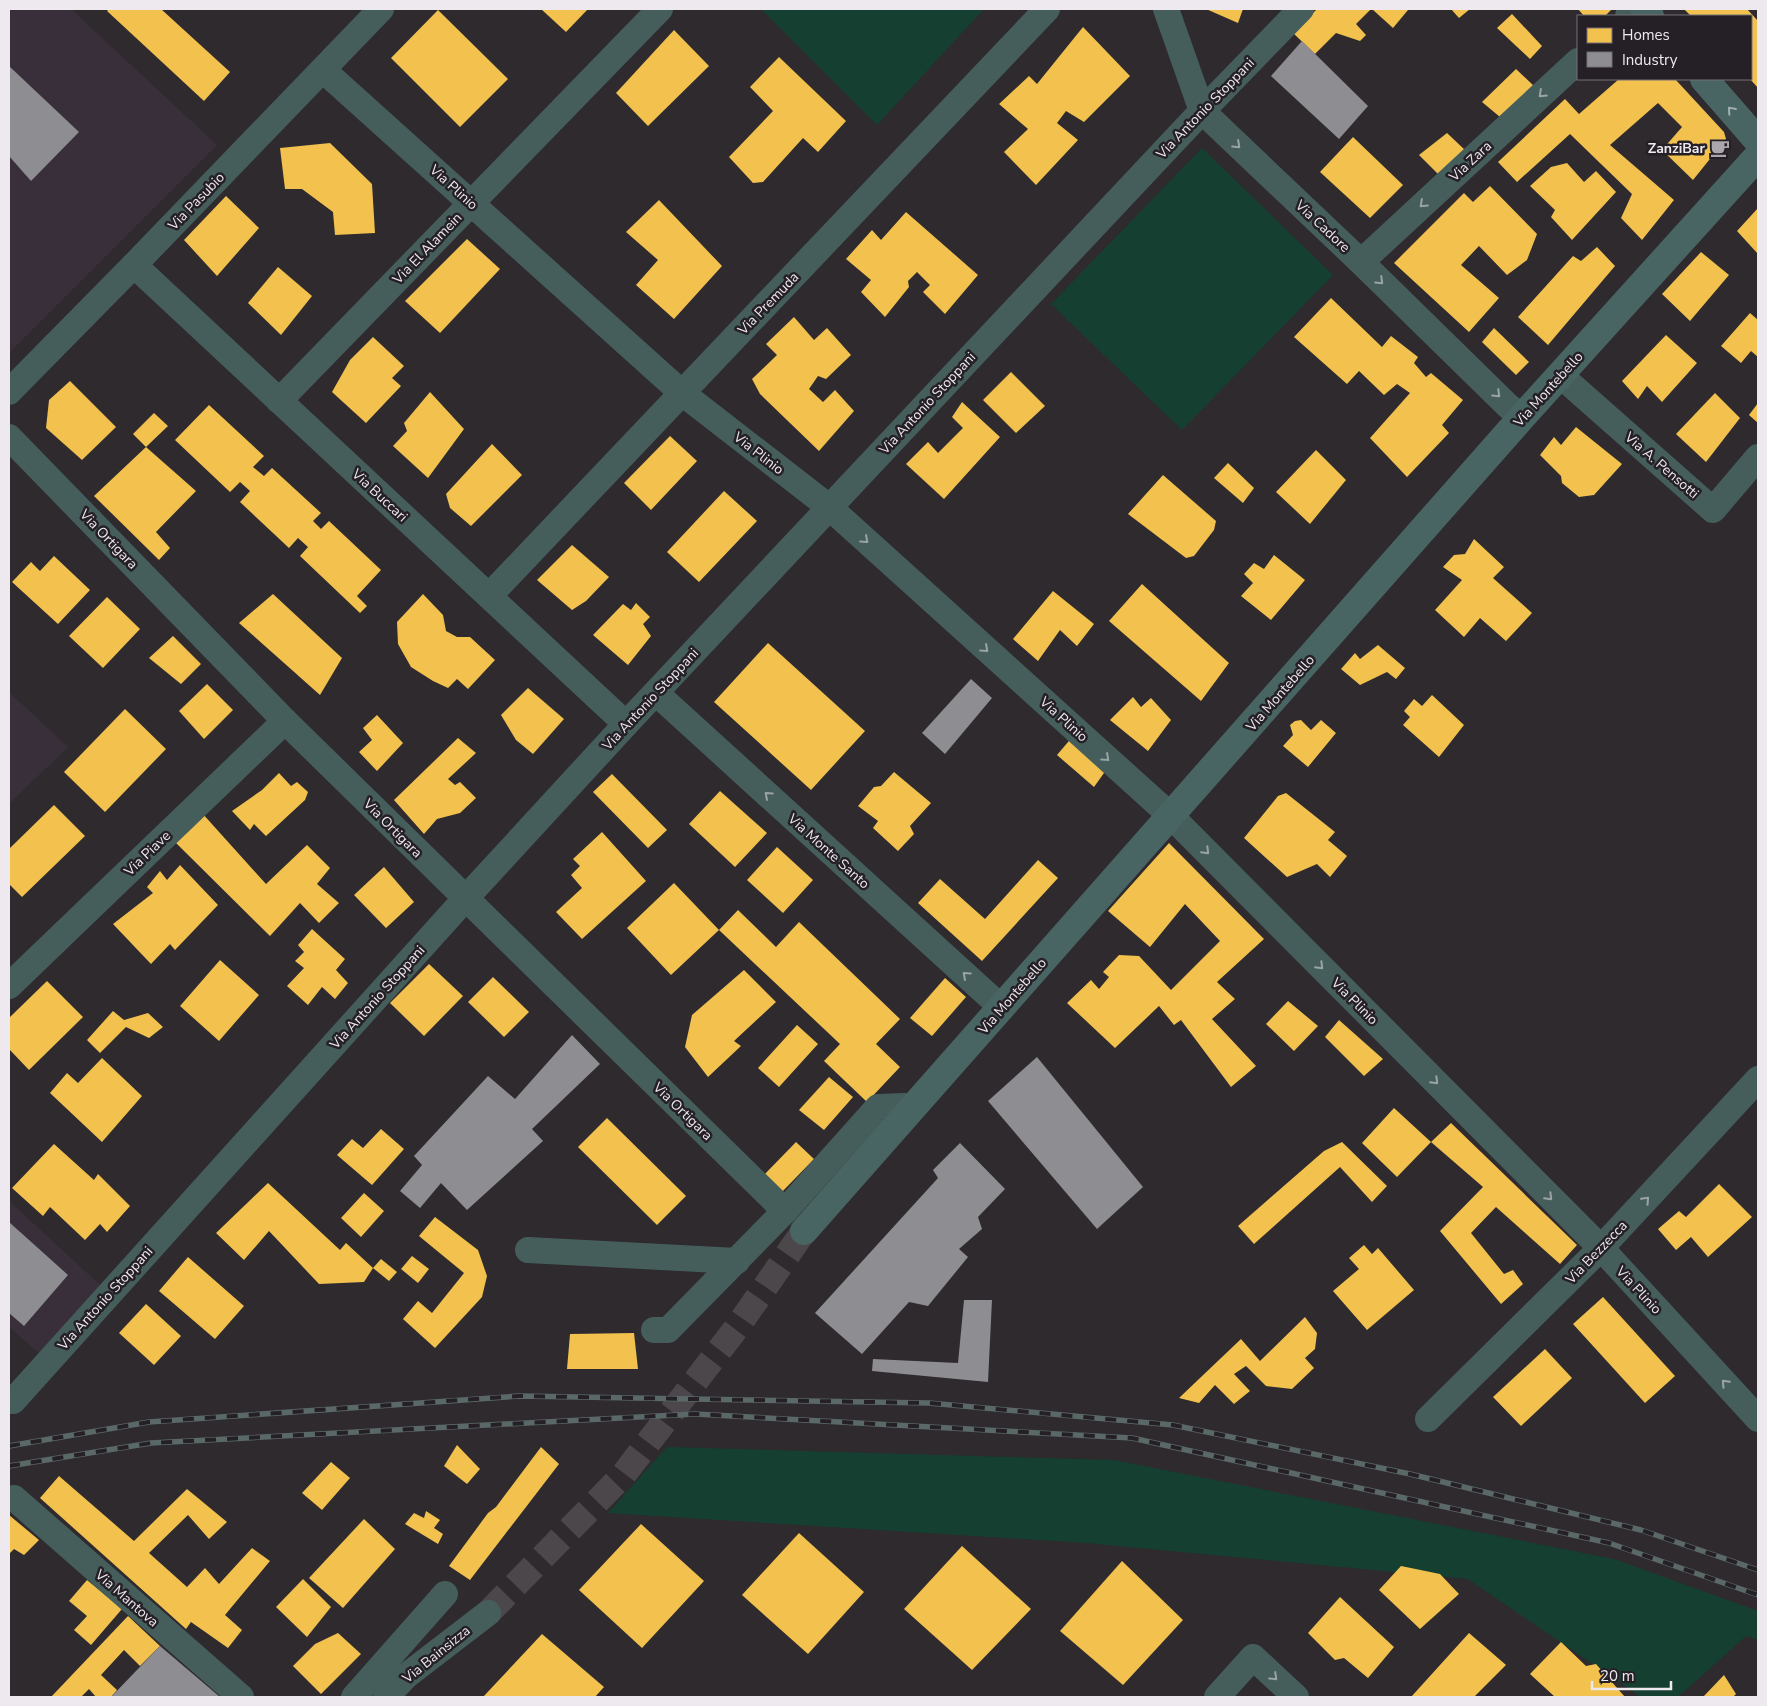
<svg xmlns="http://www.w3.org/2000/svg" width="1767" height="1706" font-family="'Nunito Sans',sans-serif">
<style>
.built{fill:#392f3a}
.green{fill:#154031}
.homes{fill:#f2c14e}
.industry{fill:#8d8d92}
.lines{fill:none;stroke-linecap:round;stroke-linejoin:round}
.street-tunnel{stroke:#4b474b;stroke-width:26;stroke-dasharray:26 13;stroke-linecap:butt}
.street{stroke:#455e5c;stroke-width:26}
.secondary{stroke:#486563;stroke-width:28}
.rail-casing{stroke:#5a6868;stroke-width:5.5}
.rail{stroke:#251f26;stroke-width:4;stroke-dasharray:11;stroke-linecap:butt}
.oneway{stroke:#9aa4a5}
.oneway2{stroke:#a3aeaf}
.labels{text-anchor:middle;stroke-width:5;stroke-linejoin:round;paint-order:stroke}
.street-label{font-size:14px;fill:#eee9ee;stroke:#251f26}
.poi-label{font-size:14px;font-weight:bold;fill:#eee9ee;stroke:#251f26;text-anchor:end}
</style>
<rect width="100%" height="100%" fill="#2e2a2e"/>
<g class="built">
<polygon points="9,9 71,9 217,145 9,353"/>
<polygon points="9,692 68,747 9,804"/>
<polygon points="9,1201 100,1285 40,1354 9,1327"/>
</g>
<g class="green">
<polygon points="761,9 984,9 877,125"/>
<polygon points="1202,148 1333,275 1182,430 1051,304"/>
<polygon points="667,1447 1114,1460 1614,1559 1758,1611 1758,1640 1746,1636 1678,1697 1641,1697 1468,1579 1086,1543 608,1513"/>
</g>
<g class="homes">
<polygon points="109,9 161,9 230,72 204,101 107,11"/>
<polygon points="541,9 588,9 566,32"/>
<polygon points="1206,9 1243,9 1238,23"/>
<polygon points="1317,9 1371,9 1356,24 1366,35 1360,41 1336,33 1315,54 1293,33"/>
<polygon points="1372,9 1406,9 1408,10 1393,28"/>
<polygon points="1451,9 1470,9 1459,18"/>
<polygon points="1578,9 1612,9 1605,16 1584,16"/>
<polygon points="1684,9 1747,9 1758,21 1758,88 1750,79 1751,16 1691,16"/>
<polygon points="438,10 508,79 460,127 391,58"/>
<polygon points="1512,14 1542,46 1530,59 1497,28"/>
<polygon points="1083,27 1130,76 1084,122 1066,111 1057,123 1078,140 1036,185 1004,152 1028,129 999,104 1029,76 1037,84"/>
<polygon points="674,30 709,66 648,126 616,93"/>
<polygon points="779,57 846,121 818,152 803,138 763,182 753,183 729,157 773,111 750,87"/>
<polygon points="1516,69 1535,87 1500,117 1482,102"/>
<polygon points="1619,79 1675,79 1724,132 1726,139 1693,180 1662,150 1682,127 1658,103 1610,145 1674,200 1642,240 1621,218 1632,194 1570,134 1517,182 1498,162 1565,99 1579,114"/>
<polygon points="1447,133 1465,150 1439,175 1419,155"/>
<polygon points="1353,137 1403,185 1370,218 1320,172"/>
<polygon points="330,143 372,184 375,233 335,235 333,212 302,189 285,189 280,148"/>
<polygon points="1567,163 1584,182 1596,171 1616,192 1572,240 1551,217 1555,210 1530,186 1551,167"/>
<polygon points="1490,186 1537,234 1527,260 1507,275 1479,246 1461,265 1499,298 1469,332 1394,263 1464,193 1473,202"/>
<polygon points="226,196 259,228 217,276 184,240"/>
<polygon points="659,200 722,266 674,319 636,285 658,260 626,232"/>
<polygon points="1758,208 1758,254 1737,231"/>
<polygon points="906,212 978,275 945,314 923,292 930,285 917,272 908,281 909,287 885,317 861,292 871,280 846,259 872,230 881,240"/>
<polygon points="467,239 500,269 440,333 405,301"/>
<polygon points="1597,247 1615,266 1548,345 1518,317 1573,256 1581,261"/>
<polygon points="1701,252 1729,275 1690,321 1662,294"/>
<polygon points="278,267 312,296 281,335 248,303"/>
<polygon points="1331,298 1382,347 1391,336 1418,357 1414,363 1426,377 1431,373 1463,400 1442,425 1449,433 1407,477 1370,438 1410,393 1397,384 1384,395 1359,371 1347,384 1294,337"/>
<polygon points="1750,313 1758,320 1758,357 1751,351 1741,363 1721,346"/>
<polygon points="794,317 814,340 827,328 851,355 826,379 818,376 809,389 823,402 835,390 854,411 819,451 760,394 752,379 777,355 766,344"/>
<polygon points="1494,328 1529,362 1516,375 1482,342"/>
<polygon points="1666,335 1697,363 1662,402 1647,386 1638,399 1622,381"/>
<polygon points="373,337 404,366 392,378 401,386 366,423 332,392 350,360"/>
<polygon points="1011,372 1045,406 1016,433 983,400"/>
<polygon points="70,381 116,427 82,460 46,428 49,400"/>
<polygon points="430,392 464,429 428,478 393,446 407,431 404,423"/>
<polygon points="1715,393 1740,418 1706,462 1676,434"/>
<polygon points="962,402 1000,437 944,499 906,464 928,442 938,453 963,428 952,417"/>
<polygon points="1758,403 1758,423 1749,415"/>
<polygon points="209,405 264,456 253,467 264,476 272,468 321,513 313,521 321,529 329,521 381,570 357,596 367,606 360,613 300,556 308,547 298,538 289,548 240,502 250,491 240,482 230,492 175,440"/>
<polygon points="154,413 168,426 146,447 196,491 156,532 170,548 159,560 94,496 146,447 133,434"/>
<polygon points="1576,427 1622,464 1594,495 1579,497 1562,483 1561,476 1540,455 1554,437 1561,445"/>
<polygon points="670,436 697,461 651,510 624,483"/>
<polygon points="492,444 522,475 471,526 450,508 446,494"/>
<polygon points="1316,450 1346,480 1310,524 1276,492"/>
<polygon points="1228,463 1254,488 1243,503 1214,478"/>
<polygon points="1163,475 1216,521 1214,530 1194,556 1186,558 1128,514"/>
<polygon points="724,491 757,521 699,582 667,552"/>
<polygon points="1474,539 1504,567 1493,578 1532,613 1506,641 1480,618 1464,637 1435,610 1462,580 1443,567 1454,555 1465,554"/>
<polygon points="572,545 609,577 586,601 572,610 537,580"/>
<polygon points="1274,555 1305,580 1271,620 1241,596 1253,583 1244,574 1254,563 1264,569"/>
<polygon points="54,556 90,590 58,624 12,582 31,562 40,571"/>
<polygon points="1142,584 1229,663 1201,701 1109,621"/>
<polygon points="1053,591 1094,624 1077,646 1060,630 1038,661 1013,639"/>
<polygon points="273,594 342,658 320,695 239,623"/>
<polygon points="423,594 443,615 446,631 457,637 470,637 495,660 468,689 457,679 448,688 433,681 411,667 398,644 397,622"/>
<polygon points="107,597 140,629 103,668 69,636"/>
<polygon points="636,603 650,617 643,624 651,636 628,665 593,635 623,604 631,610"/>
<polygon points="173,636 201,664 181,684 149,658"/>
<polygon points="768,643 865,731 811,790 714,702"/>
<polygon points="1378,645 1405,668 1396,679 1387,672 1360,685 1341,669 1355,653 1360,659"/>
<polygon points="207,684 233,710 204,739 179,711"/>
<polygon points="528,688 564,719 533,754 516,740 501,715"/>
<polygon points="1432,695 1464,725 1439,757 1403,725 1410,717 1404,711 1414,699 1422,706"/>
<polygon points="1133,697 1141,707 1151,698 1171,720 1148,751 1110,720"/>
<polygon points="125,709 166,749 105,812 64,772"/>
<polygon points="377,715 403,743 377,771 359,752 372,740 363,728"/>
<polygon points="1301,720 1311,730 1321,720 1336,733 1308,767 1283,746 1293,735 1290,725 1295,721"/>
<polygon points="1074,735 1109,766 1094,787 1057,755"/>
<polygon points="458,738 476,753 448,779 455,785 460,782 476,798 460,813 437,819 424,834 394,800"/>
<polygon points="894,772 931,803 910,826 914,834 898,851 873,828 878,821 858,806 874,787 881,786"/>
<polygon points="279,773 291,786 297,782 308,792 305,800 266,836 254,824 250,830 232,811 262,790"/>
<polygon points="612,774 667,830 648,848 593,792"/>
<polygon points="720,791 767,833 735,867 689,824"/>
<polygon points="1286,793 1335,832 1328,840 1347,856 1330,877 1317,864 1287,877 1244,838 1278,796"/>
<polygon points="54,805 85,836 22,897 9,884 9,849"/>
<polygon points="202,813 266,884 307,845 330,868 317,884 339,903 319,923 300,903 270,936 175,842"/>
<polygon points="602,832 646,881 582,939 556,912 582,888 571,875 580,866 573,859"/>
<polygon points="1169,843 1264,939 1217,982 1235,999 1212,1019 1256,1066 1231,1087 1181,1020 1174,1025 1159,1006 1115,1048 1067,1003 1091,980 1099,989 1109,977 1103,972 1119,955 1139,956 1171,990 1220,941 1185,904 1150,947 1108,911"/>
<polygon points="777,847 813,880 783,913 747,880"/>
<polygon points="1038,860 1058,878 982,961 918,903 940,879 985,919"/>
<polygon points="180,865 218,905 175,950 170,944 151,964 113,924 153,893 147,887 160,871 167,880"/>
<polygon points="384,867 414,902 386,928 354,895"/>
<polygon points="674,883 719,930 738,910 776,947 799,922 900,1019 876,1044 900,1067 867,1102 824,1061 840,1044 719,930 671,975 627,928"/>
<polygon points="312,929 345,959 336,970 348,983 335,999 322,987 308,1005 287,986 304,968 295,961 304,952 298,945"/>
<polygon points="220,960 259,995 219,1041 180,1006"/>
<polygon points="429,964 463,996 424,1036 390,1003"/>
<polygon points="744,970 776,1002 734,1041 741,1046 708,1077 685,1047 692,1015"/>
<polygon points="493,977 529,1012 504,1037 468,1002"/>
<polygon points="945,978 966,997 932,1036 910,1018"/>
<polygon points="47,981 83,1017 29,1070 9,1049 9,1018"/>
<polygon points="1288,1001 1318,1026 1294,1051 1266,1024"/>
<polygon points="113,1011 124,1020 148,1013 163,1027 149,1038 126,1027 100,1053 87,1040"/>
<polygon points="1339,1020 1383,1059 1364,1076 1325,1037"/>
<polygon points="797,1025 818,1044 779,1087 758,1068"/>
<polygon points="102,1058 142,1096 102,1142 50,1093 67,1073 78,1083"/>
<polygon points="829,1077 853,1097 824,1130 799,1110"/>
<polygon points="1394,1108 1431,1142 1397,1177 1362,1143"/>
<polygon points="607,1118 686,1196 657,1225 578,1147"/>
<polygon points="1451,1123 1577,1245 1560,1264 1496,1207 1471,1233 1504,1274 1513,1270 1523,1284 1501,1304 1440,1231 1483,1187 1431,1142"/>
<polygon points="381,1129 404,1149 372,1185 337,1155 352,1139 363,1148"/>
<polygon points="796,1142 814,1159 780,1194 762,1177"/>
<polygon points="1342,1142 1387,1186 1372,1202 1340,1167 1254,1244 1238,1226 1324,1151"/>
<polygon points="54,1144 94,1180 98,1174 130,1206 107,1232 100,1224 85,1240 50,1207 43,1216 12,1188"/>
<polygon points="268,1183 340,1250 346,1243 373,1268 364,1282 319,1284 269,1231 244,1260 216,1233"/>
<polygon points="1719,1184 1752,1217 1708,1257 1691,1237 1676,1250 1658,1229 1679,1211 1686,1217"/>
<polygon points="364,1193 384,1211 361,1237 341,1218"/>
<polygon points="435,1217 478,1250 487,1276 482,1297 435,1348 403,1319 418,1301 432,1313 464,1273 419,1236"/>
<polygon points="1364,1245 1372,1254 1378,1248 1414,1290 1367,1330 1333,1291 1359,1269 1349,1258"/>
<polygon points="412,1256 429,1269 418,1283 401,1269"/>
<polygon points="188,1257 244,1306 215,1339 159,1291"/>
<polygon points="381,1259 397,1272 389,1281 373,1268"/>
<polygon points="1603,1297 1675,1376 1645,1403 1573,1324"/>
<polygon points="146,1304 181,1336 154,1365 119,1333"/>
<polygon points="1305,1317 1317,1333 1315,1349 1305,1358 1314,1368 1292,1389 1266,1386 1246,1366 1234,1374 1250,1391 1234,1404 1215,1385 1199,1403 1179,1398 1241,1339 1260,1361"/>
<polygon points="634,1333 638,1369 567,1369 570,1334"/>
<polygon points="1545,1349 1572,1378 1521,1426 1493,1397"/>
<polygon points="457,1445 480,1469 467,1484 444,1466"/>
<polygon points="541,1447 559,1464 470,1580 449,1566 488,1513 496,1507"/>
<polygon points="331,1462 350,1478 322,1510 302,1493"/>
<polygon points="59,1476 134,1541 187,1489 227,1522 209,1539 188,1515 149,1553 187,1587 205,1568 219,1584 252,1548 270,1561 225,1615 242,1630 228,1648 191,1622 186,1629 40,1498"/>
<polygon points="426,1511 440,1520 434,1528 443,1534 438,1544 405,1524 414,1513 424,1518"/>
<polygon points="9,1515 39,1540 24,1555 14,1549 9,1554"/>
<polygon points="364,1519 395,1549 343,1608 309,1578"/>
<polygon points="641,1524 704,1581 642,1648 579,1590"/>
<polygon points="799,1533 864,1592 808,1654 742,1595"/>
<polygon points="962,1546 1031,1609 972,1670 904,1609"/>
<polygon points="1122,1561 1183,1620 1123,1685 1060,1631"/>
<polygon points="1401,1566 1440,1574 1459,1594 1420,1629 1379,1590"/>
<polygon points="303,1579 331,1607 307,1637 276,1607"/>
<polygon points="87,1580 122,1609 91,1645 74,1630 87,1616 69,1601"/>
<polygon points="1340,1597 1394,1647 1368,1678 1344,1658 1335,1660 1308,1633"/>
<polygon points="128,1616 160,1646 140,1666 124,1650 101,1675 117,1690 111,1697 96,1697 89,1689 81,1697 51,1697"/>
<polygon points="338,1633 361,1654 321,1694 293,1666 315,1644"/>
<polygon points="1469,1633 1506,1665 1474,1697 1411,1697"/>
<polygon points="542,1634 604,1687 595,1697 483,1697"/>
<polygon points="1561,1642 1586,1666 1596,1664 1625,1697 1555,1697 1530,1674"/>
<polygon points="1724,1675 1736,1694 1733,1697 1703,1697"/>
</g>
<g class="industry">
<polygon points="1302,41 1368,106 1339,139 1271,76"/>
<polygon points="9,66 79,132 31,181 9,156"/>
<polygon points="971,679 992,698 945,754 922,733"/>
<polygon points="572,1035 600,1064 532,1129 543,1141 467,1210 441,1183 420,1208 400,1191 422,1165 414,1156 488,1076 515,1099"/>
<polygon points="1037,1057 1143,1187 1097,1229 988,1101"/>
<polygon points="960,1143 1005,1189 978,1217 982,1229 959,1249 968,1257 928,1306 909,1302 862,1354 815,1313 938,1178 933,1170"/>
<polygon points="9,1222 68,1275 24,1326 9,1313"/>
<polygon points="964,1300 992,1300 988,1382 872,1371 873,1359 958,1363"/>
<polygon points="160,1646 220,1697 111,1697"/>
</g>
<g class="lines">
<polyline class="street-tunnel" points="488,1613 624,1474 738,1326 804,1231"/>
<g class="street">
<polyline points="1166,9 1202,111 1361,262 1508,406 1522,417"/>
<polyline points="1628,16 1637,9"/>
<polyline points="323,70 682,393 829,507 1171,816 1601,1248 1758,1419"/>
<polyline points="1361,262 1578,61"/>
<polyline points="134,265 626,724"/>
<polyline points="1560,375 1713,510 1758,457"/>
<polyline points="9,392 134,265 381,9"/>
<polyline points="279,401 660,9"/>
<polyline points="9,437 285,721 785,1211"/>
<polyline points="489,596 1047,9"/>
<polyline points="656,693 1002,1008"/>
<polyline points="9,986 285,721"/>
<polyline points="528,1250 737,1261"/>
<polyline points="654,1330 668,1330 785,1211 878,1107 905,1106"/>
<polyline points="13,1401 465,899 626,724 1202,111 1301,9"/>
<polyline points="1428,1419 1601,1248 1758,1079"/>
<polyline points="14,1498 241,1697"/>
<polyline points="354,1697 445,1594"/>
<polyline points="386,1697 406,1676 488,1613"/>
<polyline points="1217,1697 1253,1657 1296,1697"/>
</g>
<g class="secondary">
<polyline points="1644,9 1650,16"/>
<polyline points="1704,79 1758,141"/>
<polyline points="804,1231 1522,417 1758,156"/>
</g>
<g class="rail-casing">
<g id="rail">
<polyline points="9,1446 149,1422 519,1396 929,1403 1173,1425 1410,1474 1641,1530 1758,1570"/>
<polyline points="9,1466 151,1443 695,1414 1132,1438 1609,1543 1758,1595"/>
</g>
</g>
<use href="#rail" class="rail"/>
</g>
<defs><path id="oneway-chevron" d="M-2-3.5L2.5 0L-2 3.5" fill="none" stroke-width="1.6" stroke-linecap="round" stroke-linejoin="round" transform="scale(1.25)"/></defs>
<g class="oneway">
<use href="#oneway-chevron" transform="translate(1542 94) rotate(137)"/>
<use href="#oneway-chevron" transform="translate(1237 145) rotate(43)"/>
<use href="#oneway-chevron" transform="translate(1423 204) rotate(137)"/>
<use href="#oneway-chevron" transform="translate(1380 281) rotate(44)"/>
<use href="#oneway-chevron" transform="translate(1497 394) rotate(44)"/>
<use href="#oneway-chevron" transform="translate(865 540) rotate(42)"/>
<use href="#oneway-chevron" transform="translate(985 649) rotate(42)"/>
<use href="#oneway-chevron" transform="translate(1106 758) rotate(42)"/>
<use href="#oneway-chevron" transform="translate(768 795) rotate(-138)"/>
<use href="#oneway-chevron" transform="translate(1206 851) rotate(45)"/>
<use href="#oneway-chevron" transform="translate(1320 966) rotate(45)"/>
<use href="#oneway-chevron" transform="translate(966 975) rotate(-138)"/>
<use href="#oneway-chevron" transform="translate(1435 1081) rotate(45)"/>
<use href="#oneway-chevron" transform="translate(1549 1197) rotate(45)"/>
<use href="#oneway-chevron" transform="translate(1646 1200) rotate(-47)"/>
<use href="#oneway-chevron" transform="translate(1725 1383) rotate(-133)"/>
<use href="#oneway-chevron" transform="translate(1274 1677) rotate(44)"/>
</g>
<use class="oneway2" href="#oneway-chevron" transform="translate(1731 110) rotate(-131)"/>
<defs>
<g id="cafe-bare" transform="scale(1.5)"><path d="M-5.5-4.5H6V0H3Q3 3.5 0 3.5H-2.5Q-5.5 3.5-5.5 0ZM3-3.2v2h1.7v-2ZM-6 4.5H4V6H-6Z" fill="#aba6ab" stroke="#251f26" stroke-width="2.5" paint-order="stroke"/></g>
</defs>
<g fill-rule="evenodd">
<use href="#cafe-bare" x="1720" y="148"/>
</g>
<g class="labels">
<g class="street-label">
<text transform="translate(1205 108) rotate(-46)" y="5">Via Antonio Stoppani</text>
<text transform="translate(1470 161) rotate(-43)" y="5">Via Zara</text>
<text transform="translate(454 187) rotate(42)" y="5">Via Plinio</text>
<text transform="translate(196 201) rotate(-46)" y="5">Via Pasubio</text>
<text transform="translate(1323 226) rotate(43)" y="5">Via Cadore</text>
<text transform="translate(427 248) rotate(-46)" y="5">Via El Alamein</text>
<text transform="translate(768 303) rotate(-46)" y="5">Via Premuda</text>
<text transform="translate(1548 389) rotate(-48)" y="5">Via Montebello</text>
<text transform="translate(927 403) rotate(-47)" y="5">Via Antonio Stoppani</text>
<text transform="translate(759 453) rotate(38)" y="5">Via Plinio</text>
<text transform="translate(1662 465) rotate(41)" y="5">Via A. Pensotti</text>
<text transform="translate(380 495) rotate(43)" y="5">Via Buccari</text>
<text transform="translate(109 539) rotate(46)" y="5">Via Ortigara</text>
<text transform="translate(1280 693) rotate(-49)" y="5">Via Montebello</text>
<text transform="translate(650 699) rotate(-47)" y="5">Via Antonio Stoppani</text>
<text transform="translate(1064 719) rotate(42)" y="5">Via Plinio</text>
<text transform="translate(393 828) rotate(45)" y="5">Via Ortigara</text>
<text transform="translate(829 851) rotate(42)" y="5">Via Monte Santo</text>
<text transform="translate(147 853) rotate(-44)" y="5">Via Piave</text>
<text transform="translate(1012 996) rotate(-49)" y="5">Via Montebello</text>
<text transform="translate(377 997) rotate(-48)" y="5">Via Antonio Stoppani</text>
<text transform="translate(1355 1001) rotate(45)" y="5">Via Plinio</text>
<text transform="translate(683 1111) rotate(44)" y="5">Via Ortigara</text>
<text transform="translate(1596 1252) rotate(-46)" y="5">Via Bezzecca</text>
<text transform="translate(1639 1290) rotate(47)" y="5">Via Plinio</text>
<text transform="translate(105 1298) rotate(-48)" y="5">Via Antonio Stoppani</text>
<text transform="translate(127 1598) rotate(41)" y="5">Via Mantova</text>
<text transform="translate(436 1654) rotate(-39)" y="5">Via Bainsizza</text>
</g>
<g class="poi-label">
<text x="1705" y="153">ZanziBar</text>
</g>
</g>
<rect width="1767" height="1706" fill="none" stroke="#eee9ee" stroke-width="20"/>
<rect x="1577" y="15" width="175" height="65" fill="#251f26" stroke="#757076"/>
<rect x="1587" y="28" width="25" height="15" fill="#f2c14e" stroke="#757076"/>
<text x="1622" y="40" font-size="15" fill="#eee9ee">Homes</text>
<rect x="1587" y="52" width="25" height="15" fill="#8d8d92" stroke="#757076"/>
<text x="1622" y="65" font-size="15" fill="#eee9ee">Industry</text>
<path d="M1592 1681v8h79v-8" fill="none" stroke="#eee9ee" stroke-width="2.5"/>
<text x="1600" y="1681" font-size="15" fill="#eee9ee" stroke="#251f26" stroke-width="4" paint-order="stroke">20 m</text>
</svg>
